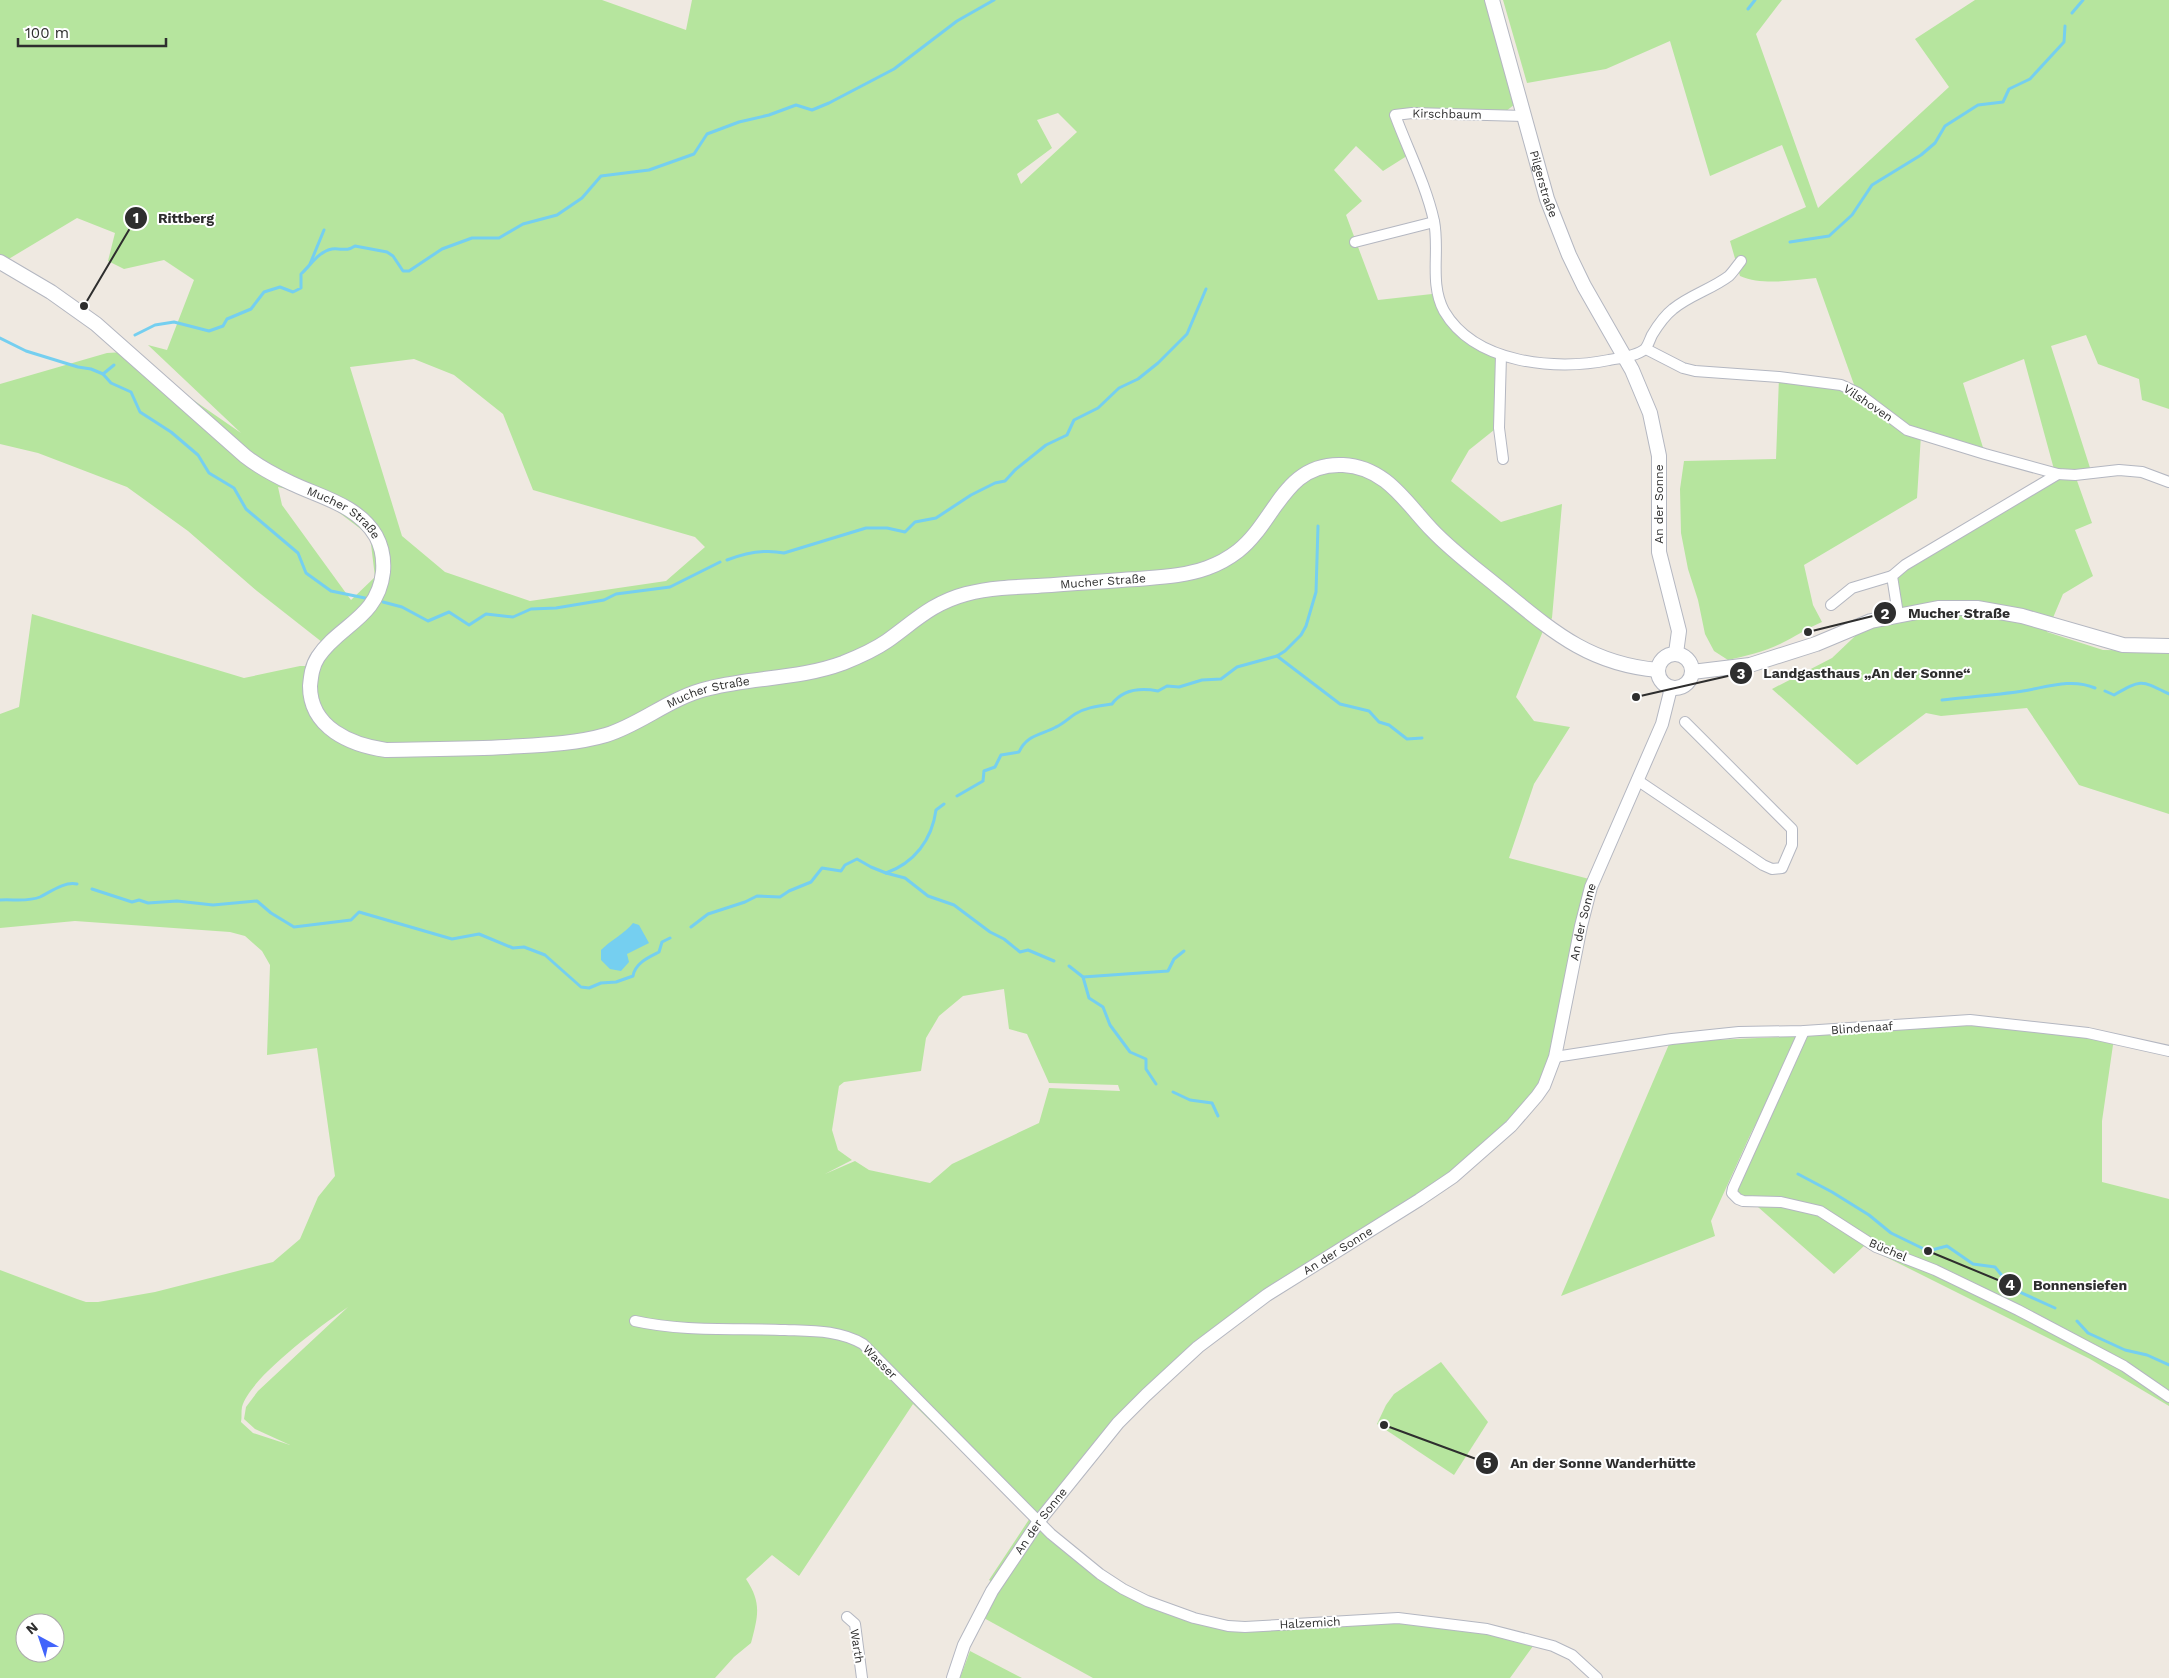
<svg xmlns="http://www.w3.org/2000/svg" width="2169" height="1678" font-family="'Work Sans',sans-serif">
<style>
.green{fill:#b6e59e;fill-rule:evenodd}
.water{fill:#75cff0}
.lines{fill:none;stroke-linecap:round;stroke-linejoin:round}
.stream{stroke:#75cff0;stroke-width:3}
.minor-casing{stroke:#b4b7c1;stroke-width:12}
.tertiary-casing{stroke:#b4b7c1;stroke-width:14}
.secondary-casing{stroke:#b4b7c1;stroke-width:16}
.minor{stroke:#fff;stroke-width:10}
.tertiary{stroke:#fff;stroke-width:12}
.secondary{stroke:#fff;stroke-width:14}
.labels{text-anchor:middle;stroke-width:4;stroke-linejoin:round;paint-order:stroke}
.street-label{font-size:12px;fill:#2e2e2e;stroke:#fff}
.leader{fill:none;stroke:#2e2e2e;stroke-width:2}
.callout-dot{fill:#2e2e2e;stroke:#fff;stroke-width:2}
.mark-label{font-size:15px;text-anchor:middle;font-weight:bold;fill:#fff}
.callout-label{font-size:14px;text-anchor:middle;font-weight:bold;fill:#2e2e2e;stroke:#fff;stroke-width:4;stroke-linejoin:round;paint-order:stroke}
</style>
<rect width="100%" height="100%" fill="#efe9e1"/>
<g class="green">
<path d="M0,0H602L686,30L692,0H1486L1515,104L1505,112L1395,115L1410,154L1383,171L1356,146L1334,170L1362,201L1346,215L1378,300L1432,294C1444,325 1470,343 1498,360L1494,430L1469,450L1451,481L1501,522L1562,504L1552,618L1543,631L1516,697L1534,721L1570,727L1534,784L1509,858L1593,880L1548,1075L1478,1157L1314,1265L1146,1395L1040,1521L1123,1589L1228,1626L1398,1618L1536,1642L1510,1678H1093L982,1617L1000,1587L989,1580L1030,1518L913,1404L799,1576L772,1555L746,1579C762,1603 758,1616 751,1643L734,1657L715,1678H0V1270L77,1299L86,1302H98L155,1292L273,1262L300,1239L318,1197L335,1176L317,1048L267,1055L270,965L262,951L245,936L230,932L75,921L0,928V714L19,707L32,614L244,678L300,666H313L327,646L257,591L188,531L127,487L38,453L0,444V384L107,353L124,352L241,433L148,345L167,350L194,280L164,260L124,269L108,261L115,233L77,218L2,263L0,262ZM1058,113L1077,132L1021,184L1017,174L1052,148L1037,120ZM414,359L454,375L503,414L533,490L695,537L705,547L666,581L530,601L445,572L402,536L350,367ZM278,487L317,496L370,536L375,577L351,600L282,505ZM1004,989L1009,1029L1027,1034L1049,1083L1118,1085L1120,1091L1049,1088L1039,1123L952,1164L930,1183L869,1170L855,1161L825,1174L852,1160L838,1150L832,1130L839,1086L844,1082L921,1071L926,1038L939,1016L963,996ZM348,1307L258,1391L246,1407L244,1419L255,1429L290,1445L253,1433L241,1422C242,1417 241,1412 242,1407C250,1377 322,1325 348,1307ZM25,1623H55V1653H25Z"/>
<path d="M1503,0H1782L1756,34L1818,208L1949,87L1915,39L1975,0H2169V409L2142,400L2139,379L2098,364L2086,335L2051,346L2092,474L2075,475L2092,523L2075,530L2093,576L2063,594L2047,632L2103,650L2169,651V814L2079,785L2027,708L1941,716L1926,713L1857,765L1772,689L1832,658L1871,621L1898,614L1892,576L2055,473L2024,359L1963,383L1985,454L1921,435L1917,498L1804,565L1813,605L1822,622C1807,628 1795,637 1780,644C1764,652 1745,656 1728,660L1714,651L1705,634L1698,600L1688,569L1681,533L1680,489L1684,461L1776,459L1779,377L1857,393L1816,278C1791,280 1764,286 1740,276L1730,241L1806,207L1782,145L1710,176L1670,41L1606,69L1527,83Z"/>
<polygon points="1955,1021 2114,1038 2102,1121 2102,1182 2169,1199 2169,1406 2090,1359 1864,1246 1834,1274 1758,1207 1756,1198 1740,1196 1736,1189 1806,1036"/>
<polygon points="1801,1036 1751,1133 1711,1221 1715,1236 1561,1296 1670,1042"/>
<polygon points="1441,1362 1488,1422 1454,1475 1377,1424 1386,1405 1394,1394"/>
<polygon points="970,1651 1022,1678 960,1678"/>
</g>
<path class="water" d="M633,923L639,925L649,943L627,954L629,962L621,971L610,969L601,960V950C611,940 624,934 633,923Z"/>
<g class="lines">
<g class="stream">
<polyline points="1748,9 1755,0"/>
<polyline points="2072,13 2083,0"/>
<polyline points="1790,242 1829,236 1852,215 1872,185 1921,155 1935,143 1945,126 1978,105 2003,102 2009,89 2030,79 2064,42 2065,26"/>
<polyline points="310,264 324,230"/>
<path d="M135,335L155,325L174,322L209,331L223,326L227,319L251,309L264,292L280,287L293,292L301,288V274C310,266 319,251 332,249C342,248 346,252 355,246L387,252L393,256L403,271H409L442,249L472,238H499L523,224L557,215L582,198L601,176L649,170L694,154L707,134L739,122L769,115L796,105L812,110L829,103L894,69L957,21L994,0"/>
<polyline points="0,338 26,351 78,367 91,369 103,374 111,383 131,392 140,412 171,432 198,455 209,473 234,488 246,509 298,553 306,573 331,591 365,598"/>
<polyline points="103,374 114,365"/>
<path d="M727,560C745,553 765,549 784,553L866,528H887L905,532L915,522L936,518L971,495L995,483L1005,481L1015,470L1046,445L1067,435L1074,420L1098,408L1119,388L1138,379L1158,363L1187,334L1206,289"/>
<polyline points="383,602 402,607 428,621 449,612 469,625 486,614 513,617 531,609 556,608 604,600 616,594 670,587 720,562"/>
<polyline points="1277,656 1285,651 1301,635 1306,626 1316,592 1318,526"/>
<path d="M2105,691L2114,695C2142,679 2141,680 2169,694"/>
<path d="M1942,700C1969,697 1996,695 2023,691C2047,687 2072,678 2095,688"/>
<path d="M957,796L983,781L984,771L995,767L1001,755L1019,752C1027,734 1042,735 1056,727C1063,724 1069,718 1075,714C1087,707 1099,706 1112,704C1123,689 1142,688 1158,691L1167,686L1179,687L1202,680L1221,679L1237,667L1277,656L1340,704L1369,711L1379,722L1389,725L1407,739L1422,738"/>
<polyline points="886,873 905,878 928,896 954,905 990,932 1004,939 1020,952 1028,950 1054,961"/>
<path d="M92,889L132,902L139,900L148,903L177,901L213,905L257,901L271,913L294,927L351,920L359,912L452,939L479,934L513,948L524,947L545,955L581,987L589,988L601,983L616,982L633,976C635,963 649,957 659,952L662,942L670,938"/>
<path d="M0,900C12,899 29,902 40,897C50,892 65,881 77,884"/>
<path d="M691,927L708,914L745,902L757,896L780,897L789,891L811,882L822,868L841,871L845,865L857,859L871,867L886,873C914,863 932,840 936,810L944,804"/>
<polyline points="1069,966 1083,977 1168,971 1174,959 1184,951"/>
<polyline points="1083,977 1089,998 1103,1007 1110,1025 1130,1052 1146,1059 1146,1069 1156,1084"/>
<polyline points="1173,1092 1190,1100 1212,1103 1218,1116"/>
<polyline points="1798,1174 1832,1192 1869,1215 1891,1233 1928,1251 1947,1246 1973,1264 1995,1267 2013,1289 2055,1308"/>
<polyline points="2077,1321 2088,1333 2125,1350 2147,1355 2169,1365"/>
</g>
<g class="minor-casing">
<g id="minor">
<path d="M1524,116L1412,113L1395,115C1408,150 1426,185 1434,221C1440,251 1429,283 1444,311C1475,364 1556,371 1609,360C1620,358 1637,356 1645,349C1648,346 1650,339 1652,335C1658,325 1664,316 1673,309C1690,295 1712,289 1729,276C1733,272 1737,266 1741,261"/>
<polyline points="1355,242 1434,222"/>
<polyline points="1646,349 1683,368 1695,371 1779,377 1841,385 1858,393 1907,430 1985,454 2058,474 2075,475 2119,470 2142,472 2169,482"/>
<polyline points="1501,355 1499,428 1503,459"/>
<polyline points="1831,605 1852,588 1892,576"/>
<polyline points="1898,614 1892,576 1905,565 2058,474"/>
<polyline points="1637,780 1763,865 1772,869 1782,868 1792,845 1792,829 1685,722"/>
<polyline points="1804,1031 1733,1188 1732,1193 1738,1199 1743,1201 1781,1202 1820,1211 1876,1247 1935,1270 2018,1310 2124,1366 2169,1397"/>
<polyline points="1555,1057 1672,1039 1739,1032 1804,1031 1970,1020 2088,1033 2169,1051"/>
<path d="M635,1321C684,1332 735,1328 785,1330C812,1331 839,1330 863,1344L1051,1534L1100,1574L1123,1589L1147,1601L1194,1618L1228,1626L1245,1627L1398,1618L1487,1629L1553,1646L1572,1655L1597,1678"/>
<polyline points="847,1617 855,1624 862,1678"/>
</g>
</g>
<g class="tertiary-casing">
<g id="tertiary">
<path id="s1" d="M953,1678L964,1645L992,1591L1039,1521L1118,1423L1146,1395L1198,1347L1267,1295L1419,1200L1453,1177L1511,1126L1537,1096L1544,1086L1555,1057L1581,926L1591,887L1662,724L1671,688"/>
</g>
</g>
<g class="secondary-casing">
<g id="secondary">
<path id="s2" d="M1492,0L1547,199L1569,255L1584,286L1632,370L1650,413L1659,456V552L1679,631L1676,653"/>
<path id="s3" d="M0,262L51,292L96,324L245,456C259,467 274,475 291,483C320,497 358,505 376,536C382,547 384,560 383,572C378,618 339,625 318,657C312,666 311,676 310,686C310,728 351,745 386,750C426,749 467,749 507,747C540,745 575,744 606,735C642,724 670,697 710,688C754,677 800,679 843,663C858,657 874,650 887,641C915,621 932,603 966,594C989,588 1013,587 1037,586C1070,584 1103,581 1137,579C1160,577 1185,576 1207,568C1218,564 1229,558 1238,551C1276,521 1284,462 1343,465C1386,467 1406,503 1432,530C1452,551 1475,568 1497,586C1550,629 1587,664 1658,670"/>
<circle cx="1675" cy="671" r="17"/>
<polyline points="1692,672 1750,665 1816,644 1871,621 1938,608 1977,608 2022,616 2123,645 2169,646"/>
</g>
</g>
<use href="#minor" class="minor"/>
<use href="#tertiary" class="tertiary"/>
<use href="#secondary" class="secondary"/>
</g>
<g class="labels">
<g class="street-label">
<text transform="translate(1447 114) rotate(1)" y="4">Kirschbaum</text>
<text dy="4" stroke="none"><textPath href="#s2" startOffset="191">Pilgerstraße</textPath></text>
<text transform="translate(1868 403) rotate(34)" y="4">Vilshoven</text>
<text transform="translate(1659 504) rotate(-90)" y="4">An der Sonne</text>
<text dy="4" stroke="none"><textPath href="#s3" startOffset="428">Mucher Straße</textPath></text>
<text dy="4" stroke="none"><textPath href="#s3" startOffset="1506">Mucher Straße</textPath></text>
<text dy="4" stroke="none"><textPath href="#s3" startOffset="1088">Mucher Straße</textPath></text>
<text dy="4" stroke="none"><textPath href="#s1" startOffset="1021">An der Sonne</textPath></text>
<text transform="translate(1862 1028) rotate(-4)" y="4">Blindenaaf</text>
<text dy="4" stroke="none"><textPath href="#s1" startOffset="586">An der Sonne</textPath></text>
<text transform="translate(1888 1250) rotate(23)" y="4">Büchel</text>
<text transform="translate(880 1362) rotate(45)" y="4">Wasser</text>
<text dy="4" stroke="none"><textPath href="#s1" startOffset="181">An der Sonne</textPath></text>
<text transform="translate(1310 1623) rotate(-3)" y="4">Halzemich</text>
<text transform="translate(857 1646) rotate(81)" y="4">Warth</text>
</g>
</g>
<path class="leader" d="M84 306L136 218M1808 632L1885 613M1636 697L1741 673M1928 1251L2010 1285M1384 1425L1487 1463"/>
<g class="callout-dot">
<circle cx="84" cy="306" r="5"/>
<circle cx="1808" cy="632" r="5"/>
<circle cx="1636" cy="697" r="5"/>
<circle cx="1928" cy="1251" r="5"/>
<circle cx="1384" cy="1425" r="5"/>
<circle cx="136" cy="218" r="12"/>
<circle cx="1885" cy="613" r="12"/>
<circle cx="1741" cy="673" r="12"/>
<circle cx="2010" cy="1285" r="12"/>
<circle cx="1487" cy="1463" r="12"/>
</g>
<g class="mark-label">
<text x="136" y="223">1</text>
<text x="1885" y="619">2</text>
<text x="1741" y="679">3</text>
<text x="2010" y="1290">4</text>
<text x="1487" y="1468">5</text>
</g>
<g class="callout-label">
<text x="186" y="223">Rittberg</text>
<text x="1959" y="618">Mucher Straße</text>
<text x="1867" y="678">Landgasthaus „An der Sonne“</text>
<text x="2080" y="1290">Bonnensiefen</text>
<text x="1603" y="1468">An der Sonne Wanderhütte</text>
</g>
<g transform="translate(40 1638) rotate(320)"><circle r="24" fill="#ffffff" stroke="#ababab"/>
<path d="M0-4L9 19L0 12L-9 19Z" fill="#4264fb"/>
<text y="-8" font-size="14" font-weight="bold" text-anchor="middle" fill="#2e2e2e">N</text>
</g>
<path d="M18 38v8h148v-8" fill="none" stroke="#2e2e2e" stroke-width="2.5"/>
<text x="25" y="38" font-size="15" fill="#2e2e2e" stroke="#ffffff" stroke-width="4" paint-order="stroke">100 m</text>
</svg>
